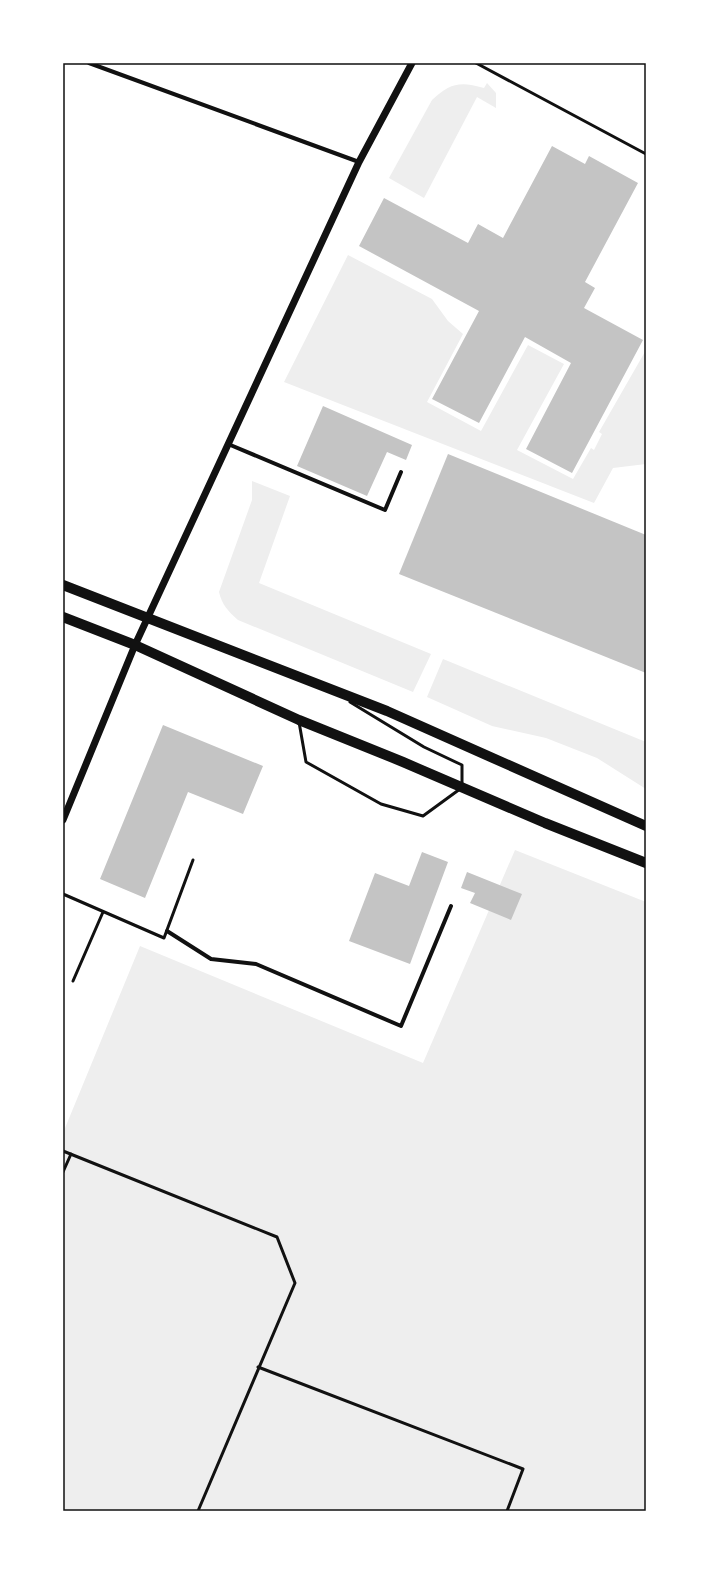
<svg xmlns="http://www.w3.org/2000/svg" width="709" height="1574" font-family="'Libre Baskerville',serif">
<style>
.green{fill:#eee}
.building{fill:#c4c4c4}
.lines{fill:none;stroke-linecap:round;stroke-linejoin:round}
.service{stroke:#111;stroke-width:3}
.minor{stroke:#111;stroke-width:4}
.tertiary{stroke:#111;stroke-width:7}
.primary{stroke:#111;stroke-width:10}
.neatline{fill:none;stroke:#111;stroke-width:1.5}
</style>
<rect width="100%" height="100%" fill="#fff"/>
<g class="green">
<path d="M487,83L496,93V108L477,97L424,198L389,178L432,100C450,83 460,81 484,88Z"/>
<polygon points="348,255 432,299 448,321 463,334 427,402 481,431 528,345 564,364 517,450 573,479 591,448 594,450 602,434 599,432 646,350 646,464 613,468 594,503 284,382"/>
<path d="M252,481L290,496L259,583L431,654L413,692L238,620C228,611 222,605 219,592L252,500Z"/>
<polygon points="443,659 646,742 646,789 597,758 546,738 492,726 427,697"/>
<polygon points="515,850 646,902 646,1511 63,1511 63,1133 140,946 423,1063"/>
</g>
<g class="building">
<polygon points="552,146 585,164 589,156 638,183 585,282 595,288 584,308 643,340 572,473 526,449 571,363 525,337 479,423 432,399 479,311 359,246 384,198 468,243 478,224 503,238"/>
<polygon points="323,406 412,445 406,460 387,452 367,496 297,466"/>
<polygon points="448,454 646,535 646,673 399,574"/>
<polygon points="163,725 263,766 243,814 188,792 145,898 100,879"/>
<polygon points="422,852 448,862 410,964 349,941 375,873 409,886"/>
<polygon points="467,872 522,894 511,920 470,903 475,893 461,888"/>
</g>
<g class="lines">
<g class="service">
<polyline points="476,63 646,154"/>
<polyline points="350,702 424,747 462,765 462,784"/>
<polyline points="299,722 306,762 381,804 423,816 460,789"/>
<polyline points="63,894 164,938 193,860"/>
<polyline points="73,981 103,912"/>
<polyline points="63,1151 277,1237 295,1283 198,1511"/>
<polyline points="63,1172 71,1154"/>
<polyline points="258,1367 523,1469 507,1511"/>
</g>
<g class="minor">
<polyline points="89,63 359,162"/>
<polyline points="228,444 385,510 401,472"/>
<polyline points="167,931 211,959 256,964 401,1026 451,906"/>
</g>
<polyline class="tertiary" points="63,820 135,645 359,162 412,63"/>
<g class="primary">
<polyline points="63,585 387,711 646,826"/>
<polyline points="63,617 135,645 299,720 403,762 545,823 646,863"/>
</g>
</g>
<rect width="709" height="1574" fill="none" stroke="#ffffff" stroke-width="128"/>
<rect x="64" y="64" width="581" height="1446" class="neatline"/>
</svg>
